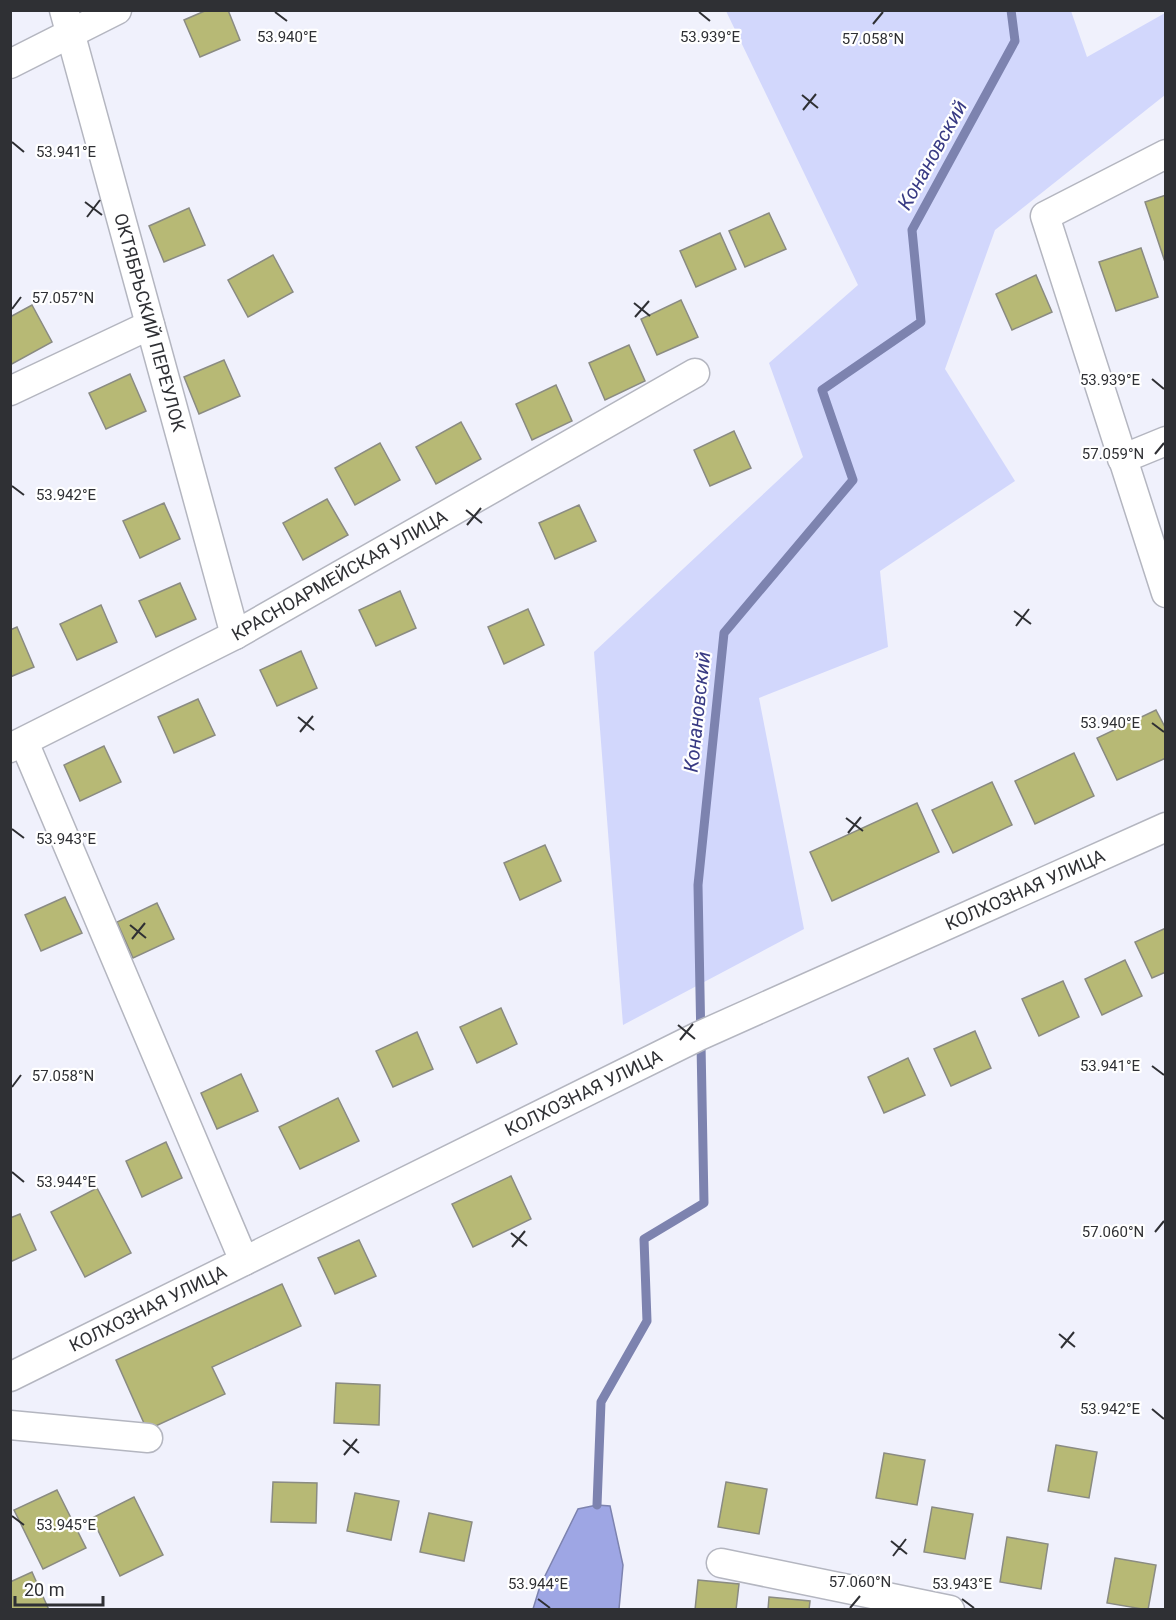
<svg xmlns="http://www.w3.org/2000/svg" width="1176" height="1620" font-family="Roboto,sans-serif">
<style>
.green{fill:#d2d7fc}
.water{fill:#9ea6e4;stroke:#7d83af;stroke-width:1.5}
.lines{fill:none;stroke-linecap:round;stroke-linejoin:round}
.stream{stroke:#7d83af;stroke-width:9}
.building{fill:#b7b975;stroke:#8a8b82;stroke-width:1.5}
.minor-casing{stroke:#b4b6c0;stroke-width:31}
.minor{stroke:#fff;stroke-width:28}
.ticks{fill:none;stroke:#2f3034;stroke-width:2}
.labels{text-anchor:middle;stroke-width:4.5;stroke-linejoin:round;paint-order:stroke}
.street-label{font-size:18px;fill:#2f3034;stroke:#fff}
.water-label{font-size:20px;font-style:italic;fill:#393b84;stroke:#fff}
.ticks-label{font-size:15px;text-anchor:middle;fill:#2f3034;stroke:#fff;stroke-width:4.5;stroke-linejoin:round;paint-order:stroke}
</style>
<rect width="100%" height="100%" fill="#f0f1fc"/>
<polygon class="green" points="726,11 1071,11 1087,57 1165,13 1165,95 995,230 945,369 1015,481 880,571 888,647 759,698 804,929 623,1025 594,652 803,457 769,363 858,285"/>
<polygon class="water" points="597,1505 610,1506 623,1565 619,1609 533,1609 540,1586 578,1509"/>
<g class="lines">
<polyline class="stream" points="597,1505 601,1402 647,1321 644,1239 704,1203 698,885 724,633 853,480 822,390 921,322 912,230 1015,41 1011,10"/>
</g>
<g class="building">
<polygon points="207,10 228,10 240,40 200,57 184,20"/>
<polygon points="1166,195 1166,262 1165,262 1145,202"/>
<polygon points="189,208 205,245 164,262 149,226"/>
<polygon points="769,213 786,249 745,267 729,231"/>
<polygon points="720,233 736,269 696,287 680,251"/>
<polygon points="1141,248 1158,297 1116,311 1099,262"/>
<polygon points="273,255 293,292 248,317 228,280"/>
<polygon points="1036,275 1052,312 1012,330 996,294"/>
<polygon points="681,300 698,337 657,355 641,319"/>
<polygon points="32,305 52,342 10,365 10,317"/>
<polygon points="629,345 645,381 605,400 589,363"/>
<polygon points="224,360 240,396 199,414 184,377"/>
<polygon points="130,374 146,411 106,429 89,393"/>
<polygon points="556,385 572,421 532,440 516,404"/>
<polygon points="461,422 481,459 436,484 416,447"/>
<polygon points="734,431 751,468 710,486 694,450"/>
<polygon points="380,443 400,480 355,505 335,468"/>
<polygon points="327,499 348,535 303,560 283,523"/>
<polygon points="164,503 180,539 140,558 123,521"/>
<polygon points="579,505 596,541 555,559 539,523"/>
<polygon points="180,583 196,619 156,637 139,601"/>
<polygon points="400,591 416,628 376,646 359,610"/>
<polygon points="101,605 117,642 77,660 60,624"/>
<polygon points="528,609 544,645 504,664 488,627"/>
<polygon points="17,627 34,667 10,677 10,630"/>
<polygon points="301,651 317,688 277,706 260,670"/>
<polygon points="198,699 215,735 174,753 158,717"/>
<polygon points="1156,710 1166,729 1166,758 1117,780 1097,738"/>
<polygon points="104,746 121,782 80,801 64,765"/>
<polygon points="1074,753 1094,796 1035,824 1015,781"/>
<polygon points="992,782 1012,825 953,853 932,810"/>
<polygon points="917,803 939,852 832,901 810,852"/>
<polygon points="545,845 561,881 520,900 504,863"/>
<polygon points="65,897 82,933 41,951 25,915"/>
<polygon points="157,903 174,939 133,958 117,922"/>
<polygon points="1166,928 1166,972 1152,978 1135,942"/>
<polygon points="1125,960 1142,996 1102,1015 1085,979"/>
<polygon points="1063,981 1079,1017 1039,1036 1022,999"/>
<polygon points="501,1008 517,1044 477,1063 460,1027"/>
<polygon points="975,1031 991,1068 951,1086 934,1049"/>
<polygon points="417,1032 433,1069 393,1087 376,1051"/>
<polygon points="908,1058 925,1095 884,1113 868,1077"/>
<polygon points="241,1074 258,1111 217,1129 201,1093"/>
<polygon points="338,1098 359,1141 300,1169 279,1127"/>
<polygon points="166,1142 182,1178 142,1197 126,1161"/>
<polygon points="511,1176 531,1219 473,1247 452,1204"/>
<polygon points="97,1188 131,1253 85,1277 51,1212"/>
<polygon points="20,1214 36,1250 10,1262 10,1218"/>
<polygon points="359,1240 376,1276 335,1294 318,1258"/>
<polygon points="282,1284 301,1326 212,1367 225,1394 147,1430 116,1360"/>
<polygon points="336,1383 380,1385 379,1425 334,1423"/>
<polygon points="1056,1445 1097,1452 1089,1498 1048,1491"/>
<polygon points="884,1453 925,1460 917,1505 876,1498"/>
<polygon points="273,1482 317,1483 316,1523 271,1522"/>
<polygon points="726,1482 767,1489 759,1534 718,1527"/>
<polygon points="57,1490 86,1548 43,1569 14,1510"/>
<polygon points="355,1493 399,1501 391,1540 347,1531"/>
<polygon points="134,1497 163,1555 120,1576 92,1518"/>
<polygon points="932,1507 973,1514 965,1559 924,1552"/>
<polygon points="429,1513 472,1522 464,1561 420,1552"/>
<polygon points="1007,1537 1048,1544 1041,1589 1000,1582"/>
<polygon points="1115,1558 1156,1565 1148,1610 1107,1603"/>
<polygon points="32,1572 49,1610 10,1610 10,1582"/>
<polygon points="698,1580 739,1584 736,1610 695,1610"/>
<polygon points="769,1597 810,1601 809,1610 768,1610"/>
</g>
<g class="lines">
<g class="minor-casing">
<g id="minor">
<path id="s1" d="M64,10L235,635"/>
<polyline points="10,64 117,10"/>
<polyline points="1166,154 1045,216 1166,593"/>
<polyline points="10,391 150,325"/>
<polyline points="1122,459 1166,441"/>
<polyline points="24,742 244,1261"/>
<path id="s2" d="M10,748L235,635L695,373"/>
<path id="s3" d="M10,1377L699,1036L1166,827"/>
<polyline points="10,1425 148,1438"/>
<polyline points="721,1563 950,1610"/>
</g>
</g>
<use href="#minor" class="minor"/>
</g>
<path class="ticks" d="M275,12L287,21M699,12L710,21M873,24L883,12M802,95L818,108M803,110L816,94M12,142L24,152M85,202L102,215M87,217L100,200M634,303L650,316M12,309L21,297M635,317L649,301M1152,379L1164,389M1155,454L1164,443M12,486L24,495M466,510L482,523M467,525L481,508M1014,611L1031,624M1016,626L1029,609M298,717L314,730M1152,723L1164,732M300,732L313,716M846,818L863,831M12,829L24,838M848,833L861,817M130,925L146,938M132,939L145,923M678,1025L695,1039M680,1040L693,1024M1152,1066L1164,1075M12,1087L21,1075M12,1172L24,1182M1155,1232L1164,1221M511,1233L527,1246M512,1247L525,1231M1059,1334L1075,1347M1061,1348L1074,1332M1152,1409L1164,1419M343,1440L359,1453M344,1455L357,1439M12,1516L24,1525M891,1541L907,1554M893,1556L906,1539M538,1599L550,1608M962,1599L974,1608M850,1608L860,1596"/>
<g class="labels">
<g class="street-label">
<text dy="6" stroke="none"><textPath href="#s1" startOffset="324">ОКТЯБРЬСКИЙ ПЕРЕУЛОК</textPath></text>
<text dy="6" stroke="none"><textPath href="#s2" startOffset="372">КРАСНОАРМЕЙСКАЯ УЛИЦА</textPath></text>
<text dy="6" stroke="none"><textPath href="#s3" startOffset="1126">КОЛХОЗНАЯ УЛИЦА</textPath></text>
<text dy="6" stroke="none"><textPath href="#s3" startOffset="640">КОЛХОЗНАЯ УЛИЦА</textPath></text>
<text dy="6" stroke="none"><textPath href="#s3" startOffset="154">КОЛХОЗНАЯ УЛИЦА</textPath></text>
</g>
<g class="water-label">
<text transform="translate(932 155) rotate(-61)" y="7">Конановский</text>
<text transform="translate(697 712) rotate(-84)" y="7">Конановский</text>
</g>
</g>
<g class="ticks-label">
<text x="287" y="42">53.940°E</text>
<text x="710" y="42">53.939°E</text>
<text x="873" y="44">57.058°N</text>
<text x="66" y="157">53.941°E</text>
<text x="63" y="303">57.057°N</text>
<text x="1110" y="385">53.939°E</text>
<text x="1113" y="459">57.059°N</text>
<text x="66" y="500">53.942°E</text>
<text x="1110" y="728">53.940°E</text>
<text x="66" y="844">53.943°E</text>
<text x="1110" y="1071">53.941°E</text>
<text x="63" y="1081">57.058°N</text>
<text x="66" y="1187">53.944°E</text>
<text x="1113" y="1237">57.060°N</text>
<text x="1110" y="1414">53.942°E</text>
<text x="66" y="1530">53.945°E</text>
<text x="860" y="1587">57.060°N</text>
<text x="538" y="1589">53.944°E</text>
<text x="962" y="1589">53.943°E</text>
</g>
<rect width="1176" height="1620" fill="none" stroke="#2f3034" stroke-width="24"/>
<path d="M15 1596v9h88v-9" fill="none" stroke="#2f3034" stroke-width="3"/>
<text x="24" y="1596" font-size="18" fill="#2f3034" stroke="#ffffff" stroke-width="4.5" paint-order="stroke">20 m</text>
</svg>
